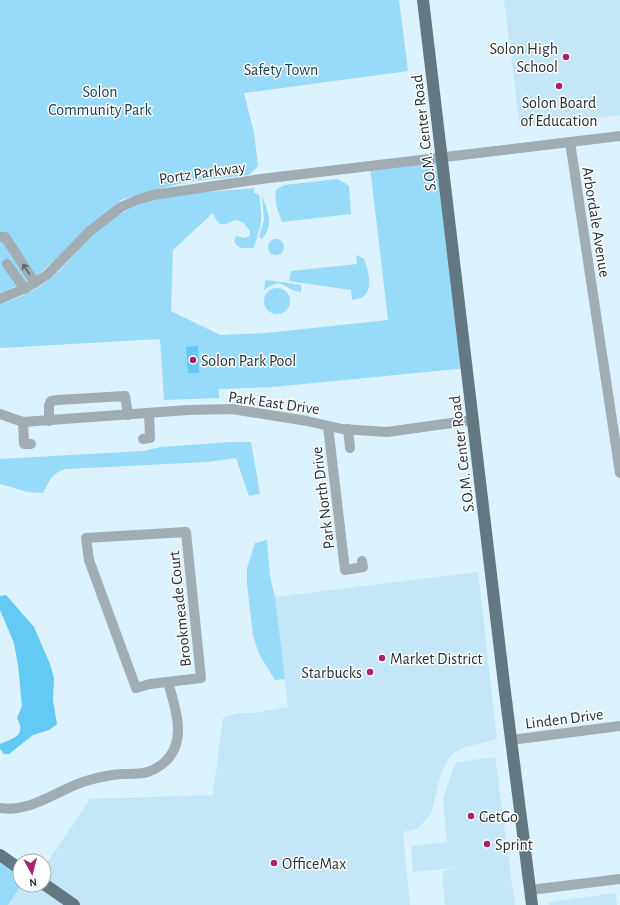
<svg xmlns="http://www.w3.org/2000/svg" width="620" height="905" font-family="'Alegreya Sans',sans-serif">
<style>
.built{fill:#c4e7f8}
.green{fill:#98daf9}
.water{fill:#63caf6}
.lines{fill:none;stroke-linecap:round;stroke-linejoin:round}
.minor{stroke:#a2adb3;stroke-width:10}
.major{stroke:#637881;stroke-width:12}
.oneway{stroke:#586367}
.poi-dot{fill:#a8216a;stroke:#fff;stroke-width:1.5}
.labels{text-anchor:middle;stroke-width:3;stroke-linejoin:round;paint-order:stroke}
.poi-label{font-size:16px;fill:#263135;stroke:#fff;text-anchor:start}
.park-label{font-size:16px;fill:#154254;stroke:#fff}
.street-label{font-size:16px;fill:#263135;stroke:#fff}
</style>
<rect width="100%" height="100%" fill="#dcf2fc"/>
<g class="built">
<polygon points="504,0 620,0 620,115 520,127"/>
<polygon points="478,572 497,739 462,748 450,756 441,773 431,814 418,828 403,832 410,905 8,905 21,885 44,885 44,867 90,799 213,795 223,718 239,713 252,713 288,707 275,597"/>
<polygon points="495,757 515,905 445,905 442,871 457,868 413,872 411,846 447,842 443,799 453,769 457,762"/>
<polygon points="616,893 617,905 549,905 549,902"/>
</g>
<g class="green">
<polygon points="0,0 399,0 408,71 244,93 254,133 258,166 249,175 187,182 140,194 121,200 38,275 0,294"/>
<path d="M443,158L467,368L273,387L219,389V398L164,400L160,339L0,348V304C21,298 45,286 60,270C76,254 89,235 108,222C124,210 146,200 166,196C195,192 225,191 254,188V193H256L259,195C260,203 262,212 261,220C261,227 256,242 253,248C245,248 238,250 234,241L236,236L244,238L250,236V231L243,222L235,220L226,224H220L216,220L213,213L173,250L171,311L220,335L266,333L388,320L370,166Z"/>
<path d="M337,179L345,183L349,186L351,214L282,222C278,211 274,202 276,190L284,185Z"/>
<path d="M262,195C267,212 275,223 262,239L259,237L264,220Z"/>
<circle cx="276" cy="247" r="8"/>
<path d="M357,255L364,259C369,274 377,298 352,300L351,290L289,281L291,271L357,264L356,256Z"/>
<path d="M267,280L301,285V292C282,290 285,275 264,290L265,281Z"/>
<circle cx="277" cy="301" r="13"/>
<path d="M231,442H251L260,494L249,496L236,458L207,462L65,469C51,474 50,480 43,493L28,492L0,484V459L143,451L161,447Z"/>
<polygon points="267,540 270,577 275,597 285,679 275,680 259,654 253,635 247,584 247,568 255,543"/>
<polygon points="0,855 20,869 20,885 21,885 8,905 0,905"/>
</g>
<g class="water">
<polygon points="198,346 199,373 188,373 186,347"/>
<path d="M6,595L34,627L50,664L54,678L53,700L57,724L49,730L33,735L9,754H4L0,749V744C13,738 27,736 17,718L22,706L18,665L14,643L0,610V596Z"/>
</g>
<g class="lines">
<g class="minor">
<polyline points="570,142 620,473"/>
<polyline points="0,237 5,237 35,283"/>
<polyline points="7,264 25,289"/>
<polyline points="0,299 26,288 47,275 90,231 121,207 137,200 153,195 261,179 620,136"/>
<polyline points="0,414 23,422 188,410 232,409 307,421 342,429 387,432 473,420"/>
<polyline points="49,421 49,405 51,401 57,400 125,396 128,415"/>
<polyline points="23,422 24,444 31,444"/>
<polyline points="328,426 345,570 363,567 362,561"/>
<polyline points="348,429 350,448"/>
<polyline points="143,439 150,438 149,413"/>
<polygon points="186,532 201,678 150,684 136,688 89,560 86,538"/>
<polyline points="511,740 620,726"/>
<path d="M0,808C30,813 56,791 83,782C95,778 109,775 122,774C129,774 136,774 143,773C151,772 159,767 165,762C188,740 175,708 168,682"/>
<polyline points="530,890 620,879"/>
</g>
<g class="major">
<polyline points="423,0 504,684 532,905"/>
<polyline points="0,855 20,869"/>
<polyline points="44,884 74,905"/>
</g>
</g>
<defs><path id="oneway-shaft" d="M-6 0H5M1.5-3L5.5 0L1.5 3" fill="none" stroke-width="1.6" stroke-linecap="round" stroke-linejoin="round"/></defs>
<use class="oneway" href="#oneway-shaft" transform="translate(26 269) rotate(-123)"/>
<g class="poi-dot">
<circle cx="566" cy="57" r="4"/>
<circle cx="559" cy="86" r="4"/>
<circle cx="193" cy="360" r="4"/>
<circle cx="382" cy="658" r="4"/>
<circle cx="370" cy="672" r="4"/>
<circle cx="471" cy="816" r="4"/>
<circle cx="487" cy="844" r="4"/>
<circle cx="274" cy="863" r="4"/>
</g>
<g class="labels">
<g class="poi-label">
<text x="558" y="54" text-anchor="end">Solon High<tspan x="558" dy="18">School</tspan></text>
<text x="559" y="108" text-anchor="middle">Solon Board<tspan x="559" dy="18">of Education</tspan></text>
<text x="201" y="366">Solon Park Pool</text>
<text x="390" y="664">Market District</text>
<text x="362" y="678" text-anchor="end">Starbucks</text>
<text x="479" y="822">GetGo</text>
<text x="495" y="850">Sprint</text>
<text x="282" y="869">OfficeMax</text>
</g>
<g class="park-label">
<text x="281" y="75">Safety Town</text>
<text x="100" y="97">Solon<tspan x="100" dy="18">Community Park</tspan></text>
</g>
<g class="street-label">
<text transform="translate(423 133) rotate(-97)" y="6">S.O.M. Center Road</text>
<text transform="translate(202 172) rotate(-8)" y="6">Portz Parkway</text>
<text transform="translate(597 222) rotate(81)" y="6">Arbordale Avenue</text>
<text transform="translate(274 402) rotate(8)" y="6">Park East Drive</text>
<text transform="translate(461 454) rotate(-97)" y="6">S.O.M. Center Road</text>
<text transform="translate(322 498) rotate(-97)" y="6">Park North Drive</text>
<text transform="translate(179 609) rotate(-96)" y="6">Brookmeade Court</text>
<text transform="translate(564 718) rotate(-7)" y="6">Linden Drive</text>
</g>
</g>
<g transform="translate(32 873) rotate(173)"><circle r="19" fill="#ffffff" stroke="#a8adae"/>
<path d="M0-3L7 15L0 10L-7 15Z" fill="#a8216a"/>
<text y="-6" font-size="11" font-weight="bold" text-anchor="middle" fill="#263135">N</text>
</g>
</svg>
